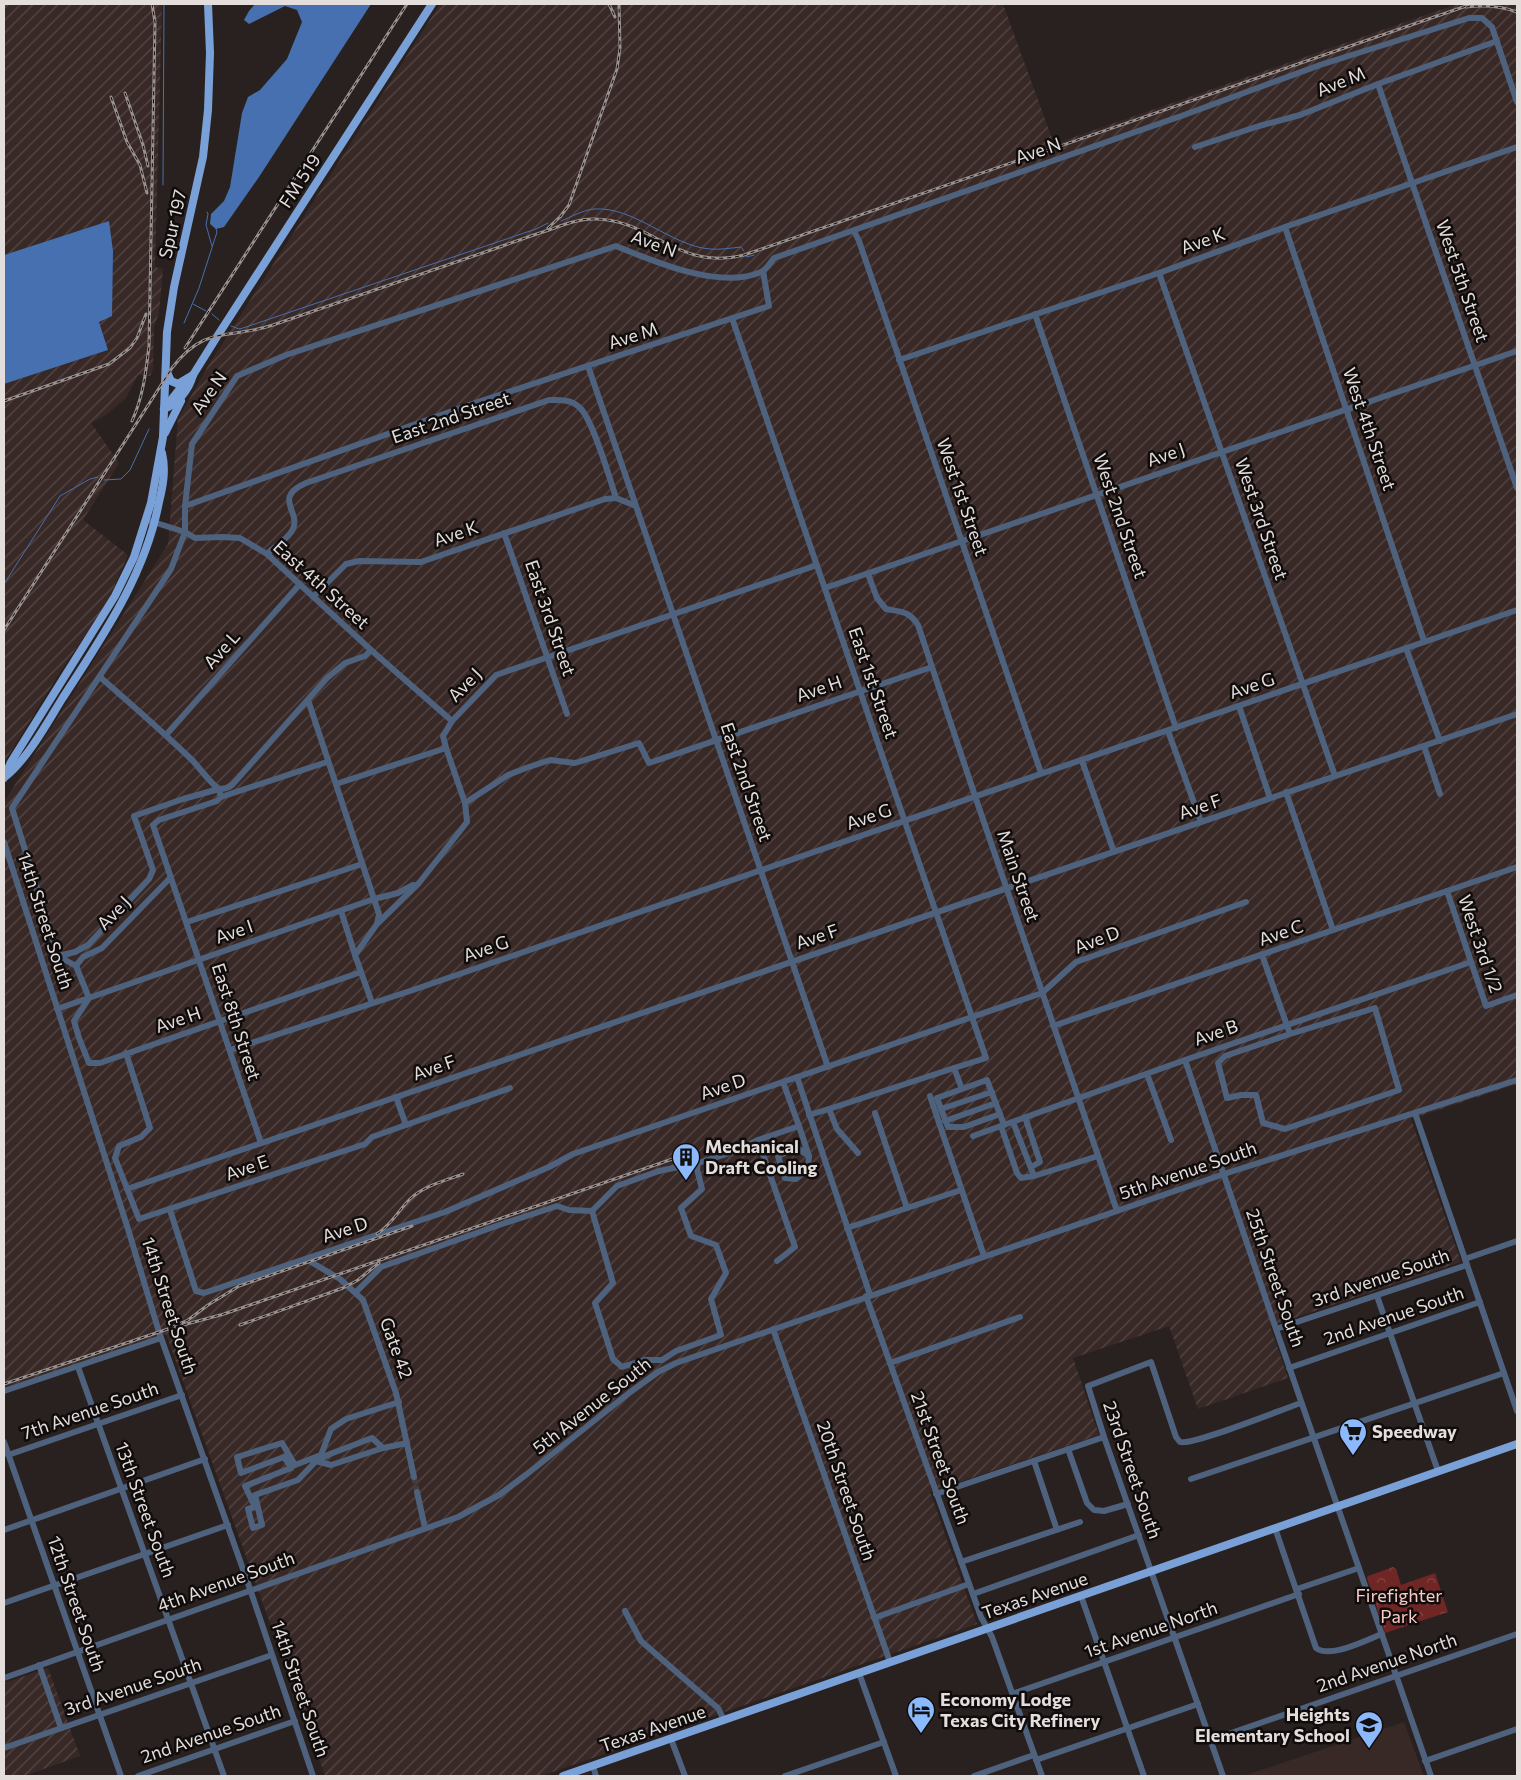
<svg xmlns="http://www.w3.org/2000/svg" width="1521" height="1780" font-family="Commissioner,sans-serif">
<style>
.built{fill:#382927}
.industrial{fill:url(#industrial-furrows)}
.park{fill:url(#park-crowns)}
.water{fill:#4670af}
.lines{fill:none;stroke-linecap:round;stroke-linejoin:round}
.stream{stroke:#4670af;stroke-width:1}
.minor-tunnel{stroke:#453d3c;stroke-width:6;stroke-dasharray:6 3;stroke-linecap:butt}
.minor{stroke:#4f627d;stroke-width:6}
.major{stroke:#7aa0d8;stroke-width:8}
.rail-casing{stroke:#989190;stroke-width:3}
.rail{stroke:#0f0c0b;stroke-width:1;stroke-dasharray:4;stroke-linecap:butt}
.labels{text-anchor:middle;stroke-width:5;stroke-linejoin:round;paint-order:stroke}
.street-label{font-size:18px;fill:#e3dddc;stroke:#0f0c0b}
.poi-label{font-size:18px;font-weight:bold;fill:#e3dddc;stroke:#0f0c0b;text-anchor:start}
.park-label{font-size:18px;fill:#fbcac6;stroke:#0f0c0b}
</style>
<defs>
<pattern id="industrial-furrows" width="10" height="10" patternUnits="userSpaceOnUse" patternTransform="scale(1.25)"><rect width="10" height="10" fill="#382927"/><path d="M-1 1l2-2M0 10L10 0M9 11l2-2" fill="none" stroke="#554846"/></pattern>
<pattern id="park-crowns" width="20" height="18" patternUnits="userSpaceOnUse" patternTransform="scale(1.25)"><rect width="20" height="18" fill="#702624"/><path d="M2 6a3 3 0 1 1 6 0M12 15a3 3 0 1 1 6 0" fill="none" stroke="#844543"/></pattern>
</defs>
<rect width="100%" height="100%" fill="#292120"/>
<polygon class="built" points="1404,1722 1424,1776 1243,1776"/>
<g class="industrial">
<polygon points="4,4 162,4 155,267 163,269 159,313 154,327 153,369 150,376 138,375 126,398 106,415 91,423 119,463 83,520 128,555 107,603 62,669 4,763 4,384 108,350 99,322 109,222 4,255"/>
<polygon points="440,4 1003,4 1054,144 1457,4 1517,4 1517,1084 1411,1119 1461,1262 1270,1326 1288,1378 1198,1409 1169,1326 1073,1358 1099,1435 930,1492 977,1624 541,1776 325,1776 166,1334 4,1388 4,802 168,544 178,419 208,366"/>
<polygon points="48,1668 80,1756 24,1776 4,1776 4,1683"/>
</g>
<polygon class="park" points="1393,1567 1396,1569 1401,1585 1435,1573 1448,1612 1385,1633 1367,1578 1368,1576"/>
<g class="water">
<polygon points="255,4 371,4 259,177 224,227 216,229 210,224 211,214 224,201 230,187 242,113 248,97 260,90 287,59 302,22 297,10 285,6 249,24 244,20 249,11"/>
<polygon points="109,221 113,251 112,316 99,322 108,350 4,384 4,255"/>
</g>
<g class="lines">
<g class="stream">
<polyline points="163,185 164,4"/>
<polyline points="207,212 208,214 206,225 212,246"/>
<path d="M561,221C571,217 583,210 594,209C634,206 671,246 710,249C720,250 731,248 741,247L744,251"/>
<polyline points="746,256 747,257 754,255"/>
<polyline points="193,304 206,311"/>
<polyline points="212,314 219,320"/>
<polyline points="184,323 199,288 217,232 216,229"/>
<polyline points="231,326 239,329 243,328 536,229 548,223"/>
<polyline points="104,480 121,479 130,470 149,429"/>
<polyline points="4,584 60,496 90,479 98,477"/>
</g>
<polyline class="minor-tunnel" points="414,1477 417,1492"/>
<g class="minor">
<polyline points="1378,84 1517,488"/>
<polyline points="1195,147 1259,126 1300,115 1378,84 1497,41"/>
<polyline points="1285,227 1424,641"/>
<polyline points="854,231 859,241 1041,773"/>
<polyline points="1159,273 1335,776"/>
<polyline points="1035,314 1176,728"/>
<polyline points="732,318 986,1058 954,1068 962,1089"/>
<polyline points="899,360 1159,273 1285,227 1517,147"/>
<polyline points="588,366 636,506"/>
<polyline points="185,506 472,404 769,306 763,271"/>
<polyline points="150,521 185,532 195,538 222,537 240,538 267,554 371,650 452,721"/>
<polyline points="504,533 567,714"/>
<path d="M267,554C274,546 288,540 293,529C301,511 272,498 306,483L549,400C560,400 570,399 579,407C592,417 610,479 616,498L636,506L828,1067"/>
<path d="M868,574L877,598L886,609C902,612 909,611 918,625L975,796L1117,1211"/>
<polyline points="825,588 1517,351"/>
<polyline points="313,597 346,564 359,561 421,562 605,499 616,498"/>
<polyline points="1406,648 1440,741"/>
<path d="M100,677C131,704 162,731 192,760C198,766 212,785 218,788C224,790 228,788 232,785L327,678L345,663L365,656L371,650"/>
<polyline points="308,700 379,914 377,924"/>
<polyline points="1239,706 1270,798"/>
<polyline points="1168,731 1201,822"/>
<polyline points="166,735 300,584"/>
<polyline points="1424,746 1440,794"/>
<polyline points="1082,761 1114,852"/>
<polyline points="336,784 446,748"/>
<polyline points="1286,792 1333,930"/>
<polyline points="221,797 217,801 159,820 153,825 261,1143"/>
<polyline points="465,803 508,775 526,768 550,760 575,763 639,743 649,763 932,667"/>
<polyline points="4,842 128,1229 159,1332 250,1589 313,1776"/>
<polyline points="1447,891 1486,1006 1517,995"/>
<polyline points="341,911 355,955"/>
<polyline points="187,922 362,864"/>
<polyline points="1262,955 1290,1034 1375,1008 1399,1090 1285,1129 1263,1123 1256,1095 1241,1095 1227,1098 1218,1063 1225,1056 1290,1034"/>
<polyline points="58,956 75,952 88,945 149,879 153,870 134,816 183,799 219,789 221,797 327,762"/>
<polyline points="76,966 83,957 102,948 171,877"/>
<path d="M361,972L100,1063H89L79,1038L74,1021L89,998L76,966L58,956L12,808L171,569L185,532V506L192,444L237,376L286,355L616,246C655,262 720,290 761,272C767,269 771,262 774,258L1184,115L1320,65L1469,18H1482L1492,27L1517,102"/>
<polyline points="372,1003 355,955 377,924 419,883 467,822 465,803 446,748 443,736 452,721 496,675 817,565"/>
<polyline points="57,1009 374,899 398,893 413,885"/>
<polyline points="1053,1026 1517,867"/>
<polyline points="230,1050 413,990 1517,610"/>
<polyline points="126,1053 150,1128 141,1137 119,1146 115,1158 139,1219 365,1144 372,1137 510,1088"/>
<polyline points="1185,1060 1276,1329 1431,1776"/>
<polyline points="1147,1074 1171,1140"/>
<polyline points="797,1077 870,1295"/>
<polyline points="992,1092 941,1109 937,1098 987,1080 1004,1125"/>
<polyline points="930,1096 984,1256"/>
<polyline points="396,1097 406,1125"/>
<polyline points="941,1109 948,1127 964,1127 1000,1114"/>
<polyline points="875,1113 907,1208"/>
<polyline points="1415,1113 1517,1411"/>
<polyline points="809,1115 829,1109"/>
<polyline points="1025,1117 1040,1162 1031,1167"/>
<polyline points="945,1121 996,1103"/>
<polyline points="1013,1122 1034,1176 1098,1156"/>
<polyline points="799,1126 809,1156 808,1169 796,1179 785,1178 778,1156 797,1148 809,1156"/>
<polyline points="1001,1126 1017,1173 1021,1178 1034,1176"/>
<polyline points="973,1136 1185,1060 1471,962"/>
<polyline points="858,1153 837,1129 829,1109 954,1068"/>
<polyline points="698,1163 659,1171 617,1186 592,1211 613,1283 595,1303 613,1359 622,1367 644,1360 662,1360 676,1351 721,1335 711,1299 726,1273 716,1245 691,1236 681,1208 702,1189 697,1169 698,1163 733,1152 758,1140"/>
<polyline points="127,1189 1517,714"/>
<polyline points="170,1210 196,1291 204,1293 445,1212 549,1167 573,1154 1042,993 1076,962 1246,902"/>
<polyline points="847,1228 961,1190"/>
<polyline points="306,1259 340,1279 363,1300 396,1393 414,1477"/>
<polyline points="1465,1259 1517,1241"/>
<polyline points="777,1261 795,1247 758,1140 799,1126 783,1082"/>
<polyline points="356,1292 381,1267 502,1224 557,1206 569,1210 592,1211"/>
<polyline points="866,1296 981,1617 992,1637 1042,1776"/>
<polyline points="1377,1296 1438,1471"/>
<polyline points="773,1329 890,1662"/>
<polyline points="1276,1329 1467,1265"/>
<polyline points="890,1363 1020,1317"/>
<polyline points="78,1367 224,1776"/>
<polyline points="1289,1368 1480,1302"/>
<polyline points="4,1391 161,1338"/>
<polyline points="399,1402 346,1419 331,1429 321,1455 295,1465 282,1443 237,1457 241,1473 284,1457 291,1468 245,1486 255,1507 248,1509 253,1528 262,1525 255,1495 298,1480 316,1461 330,1454 372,1438 383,1448 407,1443"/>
<polyline points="4,1442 121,1776"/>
<polyline points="1068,1449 1087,1503 1094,1510 1104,1511 1128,1504"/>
<polyline points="8,1455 182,1395"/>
<polyline points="316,1461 331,1465 383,1448"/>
<polyline points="1034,1461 1057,1530"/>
<polyline points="1191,1479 1504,1373"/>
<polyline points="417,1492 425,1528"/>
<polyline points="936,1494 1104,1437"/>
<path d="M1275,1528L1316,1648C1330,1659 1366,1640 1382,1634"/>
<polyline points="4,1530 205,1459"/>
<polyline points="961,1562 1080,1522"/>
<polyline points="1297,1589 1359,1568"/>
<polyline points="973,1594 1139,1535"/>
<polyline points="1081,1596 1144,1776"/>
<polyline points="4,1603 228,1525"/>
<polyline points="625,1611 641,1641 712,1703 718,1708 724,1720"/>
<polyline points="874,1618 969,1584"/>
<polyline points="39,1665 61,1728"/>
<polyline points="859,1673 896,1776"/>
<polyline points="4,1678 458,1517 499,1495 527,1474 629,1393 658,1372 676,1363 1224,1174 1517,1080"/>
<polyline points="1012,1694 1299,1594"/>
<polyline points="671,1739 685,1776"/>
<polyline points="1211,1740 1517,1634"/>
<polyline points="4,1748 272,1655"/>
<polyline points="1036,1760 1198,1704"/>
<polyline points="1425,1761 1517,1729"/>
<polyline points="593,1766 596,1776"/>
<polyline points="138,1776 295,1721"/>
<polyline points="785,1776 884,1742"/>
<polyline points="974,1776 1034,1755"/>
<path d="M1223,1776L1104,1437L1088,1386L1151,1362L1176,1437L1180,1442C1192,1446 1283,1409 1301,1403"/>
</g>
<g class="major">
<polyline points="167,372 171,381 178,384 193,375"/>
<path d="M164,409C178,403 189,390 193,375L218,335L432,4"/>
<polyline points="164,409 186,381"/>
<polyline points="165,433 181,401"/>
<path d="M6,776C28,758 47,723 62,699C102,637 145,576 159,502C163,486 166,470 162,453"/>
<polyline points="4,778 11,762 115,596 134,557 151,503 163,437 167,332 174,287 203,157 208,110 210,53 208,4"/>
<polyline points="563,1776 1517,1444"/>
</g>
<g class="rail-casing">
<g id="rail">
<polyline points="609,4 615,17"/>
<path d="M1466,7C1483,5 1501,6 1517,12"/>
<polyline points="125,93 143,145 148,166"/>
<polyline points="111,97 127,142 140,165 147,193"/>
<polyline points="548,228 560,217 569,205 617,69 620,48 619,4"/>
<polyline points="185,348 407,4"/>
<polyline points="4,401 109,364 130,348 137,338 146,314"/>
<path d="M132,421C143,397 146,372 149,346L155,22L152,4"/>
<path d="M4,630L172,368C206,324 228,340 273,325C346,300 419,275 491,250C511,243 530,236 549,230C563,225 578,219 593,219C651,218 678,272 744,255L1472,4"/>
<path d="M377,1234C393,1223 397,1212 410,1199C425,1185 445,1181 463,1174"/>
<polyline points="240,1325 343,1288 358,1280 379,1263"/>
<polyline points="168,1329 224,1314 684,1155"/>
<polyline points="4,1384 168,1329 188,1320 208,1305 239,1286 412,1226"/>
</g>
</g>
<use href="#rail" class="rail"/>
</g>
<defs>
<g id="building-pin" transform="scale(1.4375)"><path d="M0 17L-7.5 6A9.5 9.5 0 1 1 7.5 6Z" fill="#8cb9fc" stroke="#0f0c0b"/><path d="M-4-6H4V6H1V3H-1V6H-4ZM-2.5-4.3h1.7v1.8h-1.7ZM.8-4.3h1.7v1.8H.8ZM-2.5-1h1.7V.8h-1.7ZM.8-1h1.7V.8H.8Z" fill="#111"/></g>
<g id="supermarket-pin" transform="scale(1.4375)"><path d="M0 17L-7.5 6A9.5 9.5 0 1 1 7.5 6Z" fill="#8cb9fc" stroke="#0f0c0b"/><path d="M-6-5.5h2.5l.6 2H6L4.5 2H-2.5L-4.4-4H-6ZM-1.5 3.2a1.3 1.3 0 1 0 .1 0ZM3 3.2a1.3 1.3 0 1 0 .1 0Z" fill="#111"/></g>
<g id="hotel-pin" transform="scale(1.4375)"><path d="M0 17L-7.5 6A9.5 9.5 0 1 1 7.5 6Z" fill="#8cb9fc" stroke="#0f0c0b"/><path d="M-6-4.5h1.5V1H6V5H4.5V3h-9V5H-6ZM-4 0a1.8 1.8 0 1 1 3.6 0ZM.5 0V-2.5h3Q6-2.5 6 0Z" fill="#111"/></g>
<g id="school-pin" transform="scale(1.4375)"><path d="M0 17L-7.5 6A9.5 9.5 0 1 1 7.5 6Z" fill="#8cb9fc" stroke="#0f0c0b"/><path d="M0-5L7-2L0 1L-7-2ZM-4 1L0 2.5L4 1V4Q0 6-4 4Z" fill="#111"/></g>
</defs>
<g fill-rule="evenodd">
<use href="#building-pin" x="686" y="1157"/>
<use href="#supermarket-pin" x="1353" y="1432"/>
<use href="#hotel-pin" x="921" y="1710"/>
<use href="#school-pin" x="1369" y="1725"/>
</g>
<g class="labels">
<g class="street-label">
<text transform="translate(1341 82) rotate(-22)" y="6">Ave M</text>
<text transform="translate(1038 151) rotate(-19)" y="6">Ave N</text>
<text transform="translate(300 181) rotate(-57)" y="6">FM 519</text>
<text transform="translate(173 224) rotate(-77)" y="6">Spur 197</text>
<text transform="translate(1203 241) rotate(-20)" y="6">Ave K</text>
<text transform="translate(654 244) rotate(20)" y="6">Ave N</text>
<text transform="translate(1462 281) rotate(71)" y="6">West 5th Street</text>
<text transform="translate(633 336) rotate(-18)" y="6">Ave M</text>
<text transform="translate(209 393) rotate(-55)" y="6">Ave N</text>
<text transform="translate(451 418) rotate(-19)" y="6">East 2nd Street</text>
<text transform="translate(1369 429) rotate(71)" y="6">West 4th Street</text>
<text transform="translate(1166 455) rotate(-19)" y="6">Ave J</text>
<text transform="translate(962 497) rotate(71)" y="6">West 1st Street</text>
<text transform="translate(1120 516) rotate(71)" y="6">West 2nd Street</text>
<text transform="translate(1261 519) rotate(71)" y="6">West 3rd Street</text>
<text transform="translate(456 534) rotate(-19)" y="6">Ave K</text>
<text transform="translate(321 585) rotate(42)" y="6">East 4th Street</text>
<text transform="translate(550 618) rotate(71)" y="6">East 3rd Street</text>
<text transform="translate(222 650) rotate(-48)" y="6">Ave L</text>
<text transform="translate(873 683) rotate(71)" y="6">East 1st Street</text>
<text transform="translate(465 685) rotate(-46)" y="6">Ave J</text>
<text transform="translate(1252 686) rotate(-19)" y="6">Ave G</text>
<text transform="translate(819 689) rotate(-19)" y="6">Ave H</text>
<text transform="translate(746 782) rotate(71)" y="6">East 2nd Street</text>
<text transform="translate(1200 807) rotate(-19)" y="6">Ave F</text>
<text transform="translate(869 817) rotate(-19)" y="6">Ave G</text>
<text transform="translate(1018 876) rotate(71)" y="6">Main Street</text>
<text transform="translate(114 913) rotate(-46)" y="6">Ave J</text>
<text transform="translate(45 921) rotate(72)" y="6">14th Street South</text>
<text transform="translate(234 932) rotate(-19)" y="6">Ave I</text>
<text transform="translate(1281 933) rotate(-19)" y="6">Ave C</text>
<text transform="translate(817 937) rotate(-19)" y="6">Ave F</text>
<text transform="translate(1097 940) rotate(-21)" y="6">Ave D</text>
<text transform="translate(1480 944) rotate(71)" y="6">West 3rd 1/2</text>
<text transform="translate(486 949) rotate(-19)" y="6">Ave G</text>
<text transform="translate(178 1020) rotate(-19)" y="6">Ave H</text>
<text transform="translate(236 1022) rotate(72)" y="6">East 8th Street</text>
<text transform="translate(1216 1033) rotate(-19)" y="6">Ave B</text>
<text transform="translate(434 1068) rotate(-19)" y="6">Ave F</text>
<text transform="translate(723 1087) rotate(-19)" y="6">Ave D</text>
<text transform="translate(247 1168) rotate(-19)" y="6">Ave E</text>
<text transform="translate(1188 1171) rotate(-19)" y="6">5th Avenue South</text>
<text transform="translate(345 1230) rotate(-18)" y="6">Ave D</text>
<text transform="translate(1275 1278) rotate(71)" y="6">25th Street South</text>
<text transform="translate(1381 1278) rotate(-19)" y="6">3rd Avenue South</text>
<text transform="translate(169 1306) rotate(72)" y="6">14th Street South</text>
<text transform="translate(1394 1316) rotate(-19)" y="6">2nd Avenue South</text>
<text transform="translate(396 1348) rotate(70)" y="6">Gate 42</text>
<text transform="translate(592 1406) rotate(-38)" y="6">5th Avenue South</text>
<text transform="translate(90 1411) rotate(-19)" y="6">7th Avenue South</text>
<text transform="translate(940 1458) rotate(70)" y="6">21st Street South</text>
<text transform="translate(1132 1470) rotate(71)" y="6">23rd Street South</text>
<text transform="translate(846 1491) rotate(71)" y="6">20th Street South</text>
<text transform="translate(145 1510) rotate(70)" y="6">13th Street South</text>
<text transform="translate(226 1582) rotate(-20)" y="6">4th Avenue South</text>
<text transform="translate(1035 1596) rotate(-19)" y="6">Texas Avenue</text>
<text transform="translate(76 1604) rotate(71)" y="6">12th Street South</text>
<text transform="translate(1151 1630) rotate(-19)" y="6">1st Avenue North</text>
<text transform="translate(1387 1663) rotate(-19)" y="6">2nd Avenue North</text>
<text transform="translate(133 1687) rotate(-19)" y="6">3rd Avenue South</text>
<text transform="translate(300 1689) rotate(71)" y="6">14th Street South</text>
<text transform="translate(653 1729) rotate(-19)" y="6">Texas Avenue</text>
<text transform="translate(211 1734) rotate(-19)" y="6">2nd Avenue South</text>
</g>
<g class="poi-label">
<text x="705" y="1153">Mechanical<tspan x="705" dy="21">Draft Cooling</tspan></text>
<text x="1372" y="1438">Speedway</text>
<text x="940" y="1706">Economy Lodge<tspan x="940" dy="21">Texas City Refinery</tspan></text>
<text x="1350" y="1721" text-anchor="end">Heights<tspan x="1350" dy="21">Elementary School</tspan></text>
</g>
<g class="park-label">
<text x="1399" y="1602">Firefighter<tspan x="1399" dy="21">Park</tspan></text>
</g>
</g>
<rect width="1521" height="1780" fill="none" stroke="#e3dddc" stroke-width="10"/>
</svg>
